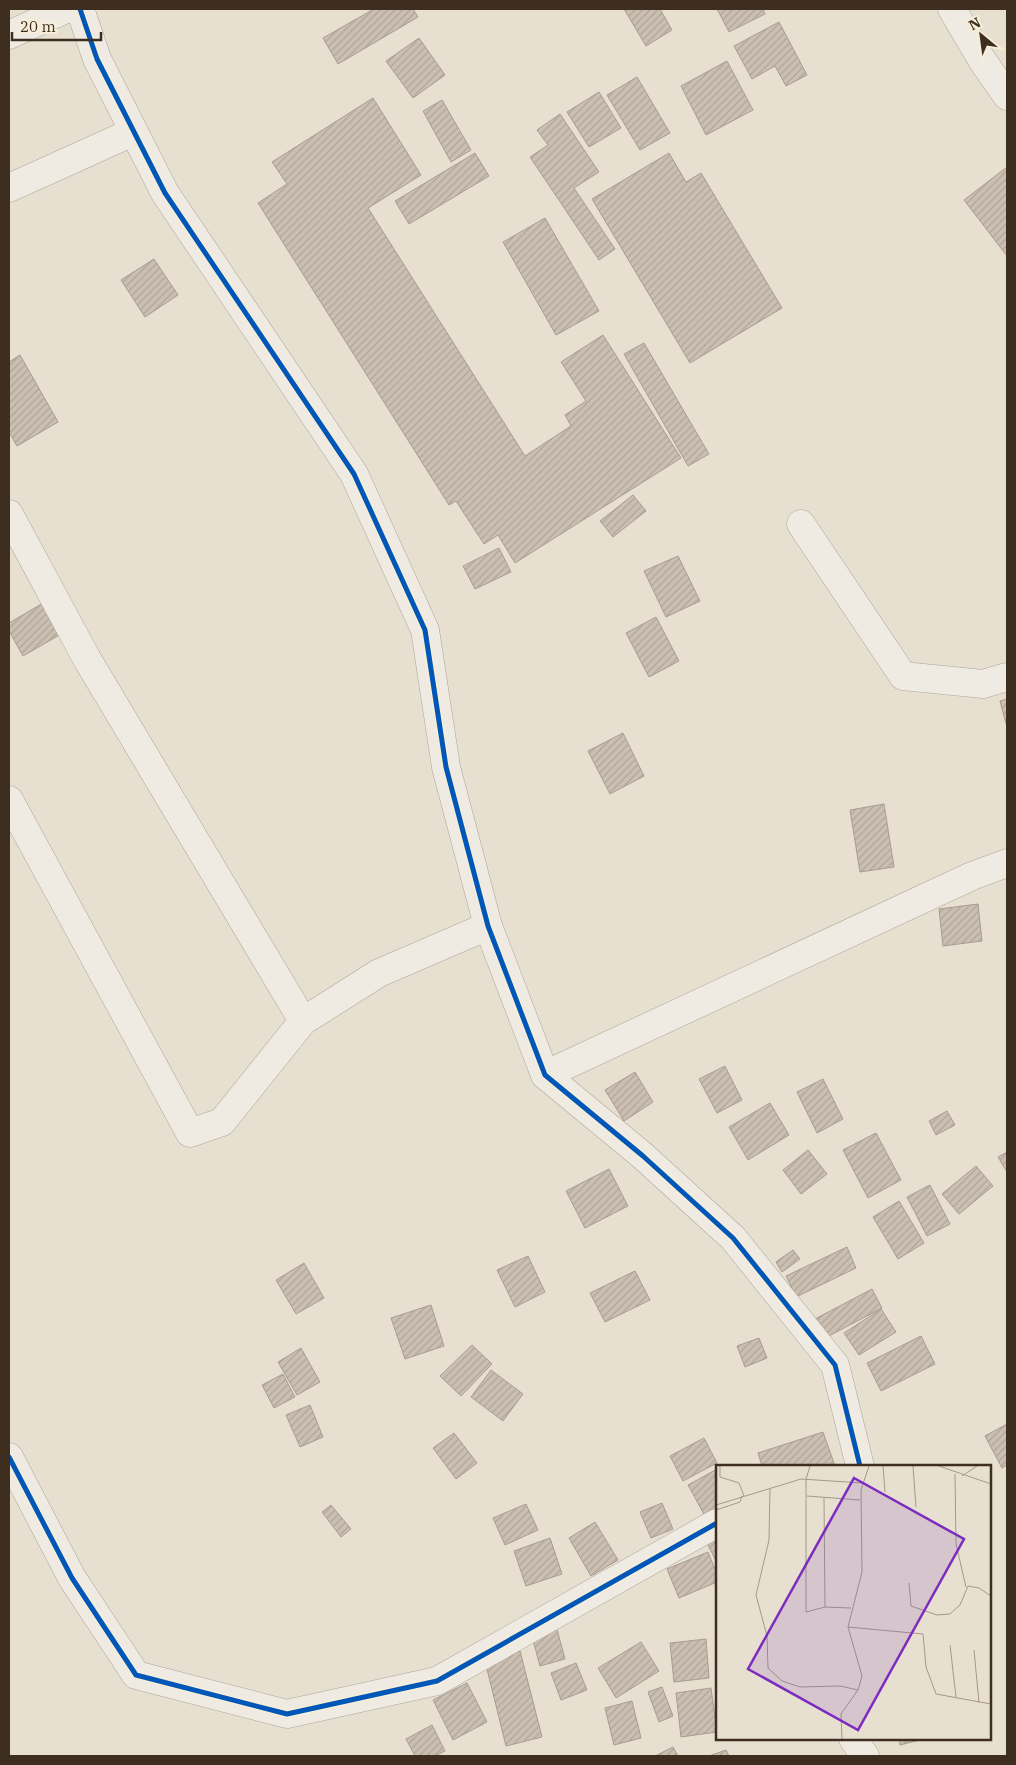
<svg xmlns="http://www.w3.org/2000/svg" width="1016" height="1765" font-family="'IBM Plex Serif',serif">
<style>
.building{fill:url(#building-hatch);stroke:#a89c90}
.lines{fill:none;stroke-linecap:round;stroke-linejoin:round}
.minor-casing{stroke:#ada599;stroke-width:29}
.minor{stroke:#efebe3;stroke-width:28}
.cycleway-casing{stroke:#f7eed8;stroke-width:8}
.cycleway{stroke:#0057b8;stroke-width:5}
.inset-road{fill:none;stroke:#a3998a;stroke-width:1}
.view{fill:#7b2cbf;fill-opacity:0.15;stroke:#7b2cbf;stroke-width:2.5}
.inset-edge{fill:none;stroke:#3d2e20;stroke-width:2.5}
</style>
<defs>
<pattern id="building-hatch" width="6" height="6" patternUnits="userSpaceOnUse" patternTransform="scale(1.25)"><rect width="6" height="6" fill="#cbbfb2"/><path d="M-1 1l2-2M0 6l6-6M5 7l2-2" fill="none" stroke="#afa499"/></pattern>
</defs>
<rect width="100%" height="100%" fill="#e7e0d1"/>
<g class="building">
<polygon points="374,9 413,9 418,17 338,64 323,38"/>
<polygon points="624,9 660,9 672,30 646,46"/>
<polygon points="717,9 763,9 765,14 729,32"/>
<polygon points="779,22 807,75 786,86 775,66 752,79 734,46"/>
<polygon points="419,38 445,75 413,98 386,61"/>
<polygon points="727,61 753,110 706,135 681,86"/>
<polygon points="637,77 670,133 640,150 607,95"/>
<polygon points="599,92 621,128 589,147 567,112"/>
<polygon points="373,98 421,175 368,208 525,456 571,426 565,415 586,401 561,362 603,335 681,458 515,563 498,535 484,544 456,501 449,505 258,203 287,184 272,162"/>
<polygon points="442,100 471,150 451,162 423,111"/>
<polygon points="560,114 599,172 574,188 615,249 599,260 530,157 548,145 537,130"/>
<polygon points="475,153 489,176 409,224 395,201"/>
<polygon points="669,153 686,182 701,173 782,308 690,363 592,199"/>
<polygon points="1007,167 1007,256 964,200"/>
<polygon points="545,218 599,311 556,335 503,242"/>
<polygon points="154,259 178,295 145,317 121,280"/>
<polygon points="644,343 709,454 688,466 624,354"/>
<polygon points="20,355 58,422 17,446 9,432 9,362"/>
<polygon points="633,495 646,511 613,537 600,521"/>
<polygon points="499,548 511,572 475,589 463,566"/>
<polygon points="678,556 700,601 666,617 644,571"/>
<polygon points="50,599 68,630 23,656 9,631 9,623"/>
<polygon points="656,617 679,661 649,677 626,633"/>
<polygon points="1007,699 1007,723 1006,724 1000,701"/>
<polygon points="623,733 644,776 610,794 588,751"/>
<polygon points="884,804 894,867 860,872 850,810"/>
<polygon points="978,904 982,941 943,946 939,909"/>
<polygon points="725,1066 742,1100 717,1113 699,1079"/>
<polygon points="635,1072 653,1102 624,1121 605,1090"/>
<polygon points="823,1079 843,1119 817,1133 797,1092"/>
<polygon points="770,1103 789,1135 748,1160 729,1127"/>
<polygon points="947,1111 955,1125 936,1135 929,1121"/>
<polygon points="876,1133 901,1180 868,1198 843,1150"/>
<polygon points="808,1150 827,1174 801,1194 783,1170"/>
<polygon points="1007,1152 1007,1172 998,1157"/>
<polygon points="976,1166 993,1186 959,1214 942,1194"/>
<polygon points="609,1169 628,1206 585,1228 566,1191"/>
<polygon points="930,1185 950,1224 927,1236 907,1197"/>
<polygon points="899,1201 924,1243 898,1259 873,1217"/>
<polygon points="847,1247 856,1268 796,1297 786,1276"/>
<polygon points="793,1250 800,1259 782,1272 776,1262"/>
<polygon points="528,1256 545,1292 515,1307 497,1270"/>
<polygon points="304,1263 324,1298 296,1314 276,1280"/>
<polygon points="635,1271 650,1300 605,1322 590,1293"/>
<polygon points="872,1289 882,1308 825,1338 815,1319"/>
<polygon points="431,1305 444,1346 405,1359 391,1318"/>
<polygon points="881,1309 896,1332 859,1355 844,1333"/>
<polygon points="921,1336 935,1364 881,1391 867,1363"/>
<polygon points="759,1338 767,1358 745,1367 737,1346"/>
<polygon points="472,1345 492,1364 461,1396 440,1376"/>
<polygon points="301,1348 320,1382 297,1395 278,1362"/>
<polygon points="491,1370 523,1394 503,1421 471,1397"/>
<polygon points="283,1374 295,1397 274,1408 262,1385"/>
<polygon points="310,1405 323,1437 300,1447 286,1415"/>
<polygon points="1007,1424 1007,1465 1002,1468 985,1436"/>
<polygon points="823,1432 835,1466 762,1466 758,1453"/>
<polygon points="454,1433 477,1463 456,1479 433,1448"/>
<polygon points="704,1438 717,1463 683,1481 670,1456"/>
<polygon points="717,1469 717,1510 705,1516 688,1485"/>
<polygon points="662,1503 673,1529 651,1538 640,1512"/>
<polygon points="526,1504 538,1530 505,1545 493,1518"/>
<polygon points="331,1505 351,1529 341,1537 322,1512"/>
<polygon points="717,1520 717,1563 700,1529"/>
<polygon points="595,1522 618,1560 591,1576 569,1538"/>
<polygon points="550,1538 562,1574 526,1586 514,1551"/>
<polygon points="708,1552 717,1574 717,1582 679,1598 667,1569"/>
<polygon points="555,1622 565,1659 540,1666 530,1629"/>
<polygon points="706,1639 709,1678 674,1682 670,1643"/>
<polygon points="641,1642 659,1671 616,1698 598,1668"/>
<polygon points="520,1651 542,1737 506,1746 485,1661"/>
<polygon points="576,1663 587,1690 561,1700 551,1673"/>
<polygon points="467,1683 487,1722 453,1740 433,1700"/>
<polygon points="662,1687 673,1716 659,1722 648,1692"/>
<polygon points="711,1688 717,1732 681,1737 676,1693"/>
<polygon points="632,1701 641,1738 614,1745 605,1708"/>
<polygon points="432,1725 445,1751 435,1756 415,1756 406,1739"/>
<polygon points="899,1739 924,1739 900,1745"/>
<polygon points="673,1747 678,1756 655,1756"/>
<polygon points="726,1750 729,1756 709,1756"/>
</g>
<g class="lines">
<g class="minor-casing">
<g id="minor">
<polyline points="80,9 97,59 165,193 354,474 425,630 446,767 488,926 545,1075 643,1156 733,1238 835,1365 860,1466"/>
<polyline points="952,9 982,60 1007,96"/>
<polyline points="9,35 66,9"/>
<polyline points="9,188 133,132"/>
<polyline points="9,514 87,659 303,1021"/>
<polyline points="801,524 903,676 983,684 1007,677"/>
<polyline points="9,800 190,1133 222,1122 303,1021 379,973 488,926"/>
<polyline points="545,1075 972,876 1007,863"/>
<polyline points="9,1457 72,1578 136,1675 287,1714 437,1681 717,1523"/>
<polyline points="853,1739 865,1756"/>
</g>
</g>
<use href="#minor" class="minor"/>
<g class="cycleway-casing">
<g id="cycleway">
<polyline points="80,9 97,59 165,193 354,474 425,630 446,767 488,926 545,1075 643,1156 733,1238 835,1365 860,1466"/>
<polyline points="9,1457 72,1578 136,1675 287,1714 437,1681 717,1523"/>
</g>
</g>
<use href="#cycleway" class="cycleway"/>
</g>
<g transform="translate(716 1465)">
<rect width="275" height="275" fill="#e7e0d1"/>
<path class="inset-road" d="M4,1V12L23,18L28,31M94,1L90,14V147L109,142L135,143M167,1L169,27M197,1L200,42M223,1L275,19M239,9L240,79L250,122M246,11L261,1M54,24L53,75L40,130L51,171L52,203L66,216L84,222L124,221L142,225M91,31L144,35M108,33L109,142M0,40L85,14L146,18M0,45L24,37L26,31M193,118L195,141L221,150L234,149L244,140L252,121L263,123L275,131M132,162L207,169L210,202L220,229L275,239M234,180L240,232M258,185L263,238M126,274L125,249L142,225L146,211L132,162L146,107L145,25L153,1"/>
<path class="view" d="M138,13L248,74L142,265L32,204Z"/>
<rect width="275" height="275" class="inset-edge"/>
</g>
<rect width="1016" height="1765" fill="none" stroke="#3d2e20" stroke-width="20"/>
<g transform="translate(981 35) rotate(331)" stroke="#f7eed8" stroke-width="4" paint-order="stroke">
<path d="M0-4L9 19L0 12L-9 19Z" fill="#3d2e20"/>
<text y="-8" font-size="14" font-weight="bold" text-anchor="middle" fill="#3d2e20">N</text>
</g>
<path d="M12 32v8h89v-8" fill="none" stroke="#3d2e20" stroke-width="2.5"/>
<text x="20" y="32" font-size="15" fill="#3d2e20" stroke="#f7eed8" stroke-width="4" paint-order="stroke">20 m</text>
</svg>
